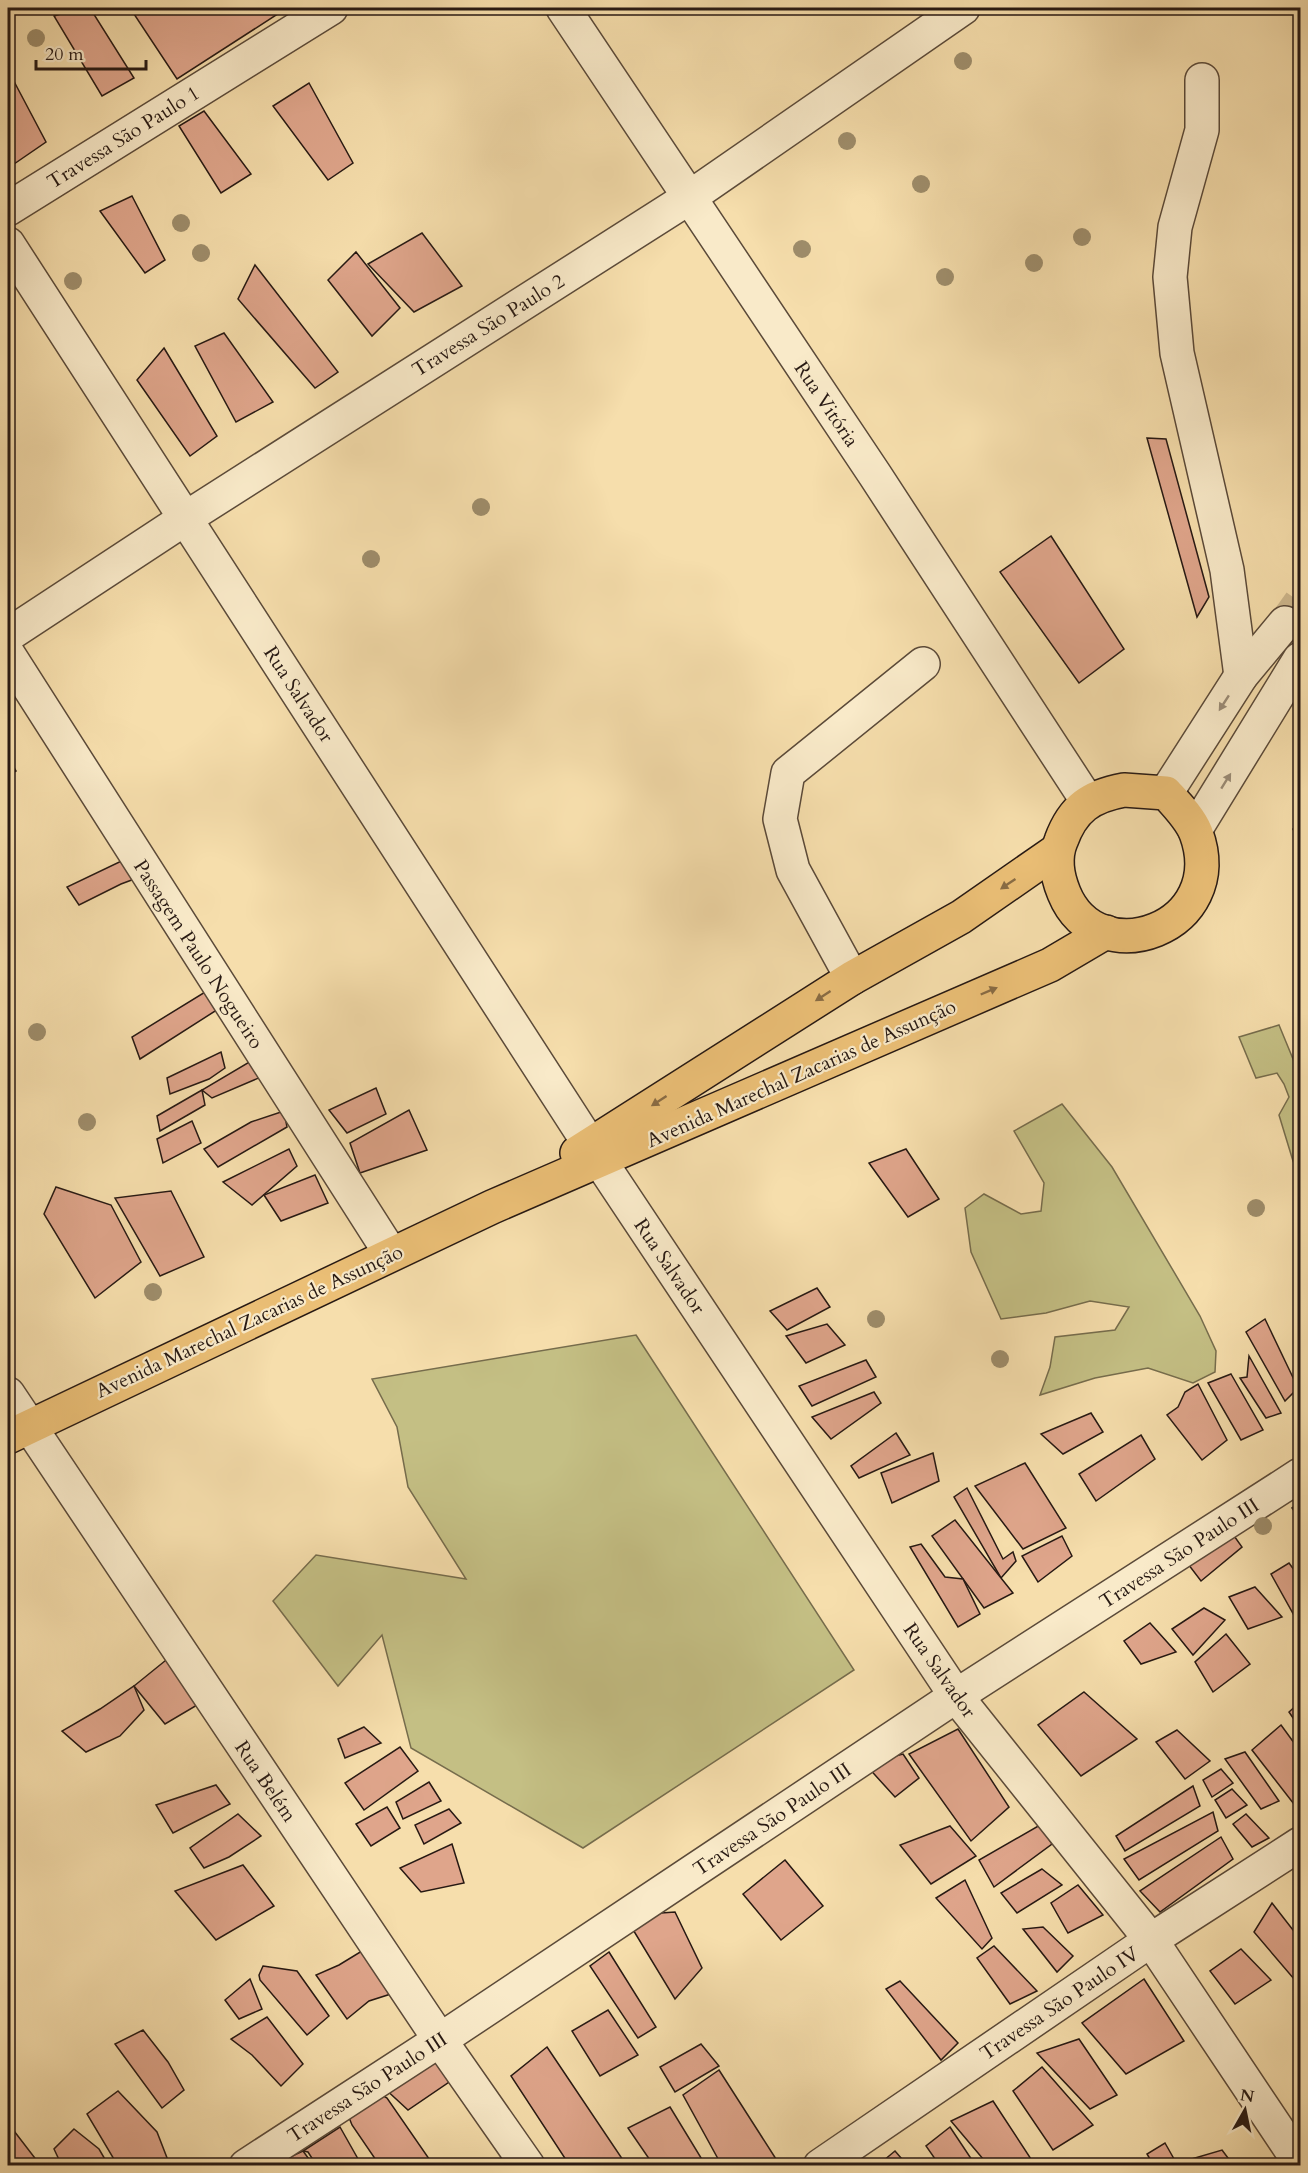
<svg xmlns="http://www.w3.org/2000/svg" width="1308" height="2173" font-family="Cardo,serif">
<style>
.green{fill:#c4bf84;stroke:#766c4c;stroke-width:1.5}
.building{fill:#dfa58b;stroke:#271913;stroke-width:1.5}
.lines{fill:none;stroke-linecap:round;stroke-linejoin:round}
.minor-tunnel{stroke:#cdb78d;stroke-width:33;stroke-dasharray:33 16;stroke-linecap:butt}
.minor-casing{stroke:#5b4a39;stroke-width:36}
.major-casing{stroke:#271913;stroke-width:36}
.minor{stroke:#f9eac9;stroke-width:33}
.major{stroke:#ebbf76;stroke-width:33}
.tree{fill:#9e8d6b}
.oneway{fill:#9a8c77}
.oneway2{fill:#896c44}
.labels{text-anchor:middle;stroke-width:4.5;stroke-linejoin:round;paint-order:stroke}
.street-label{font-size:20px;fill:#271913;stroke:#f9eac9}
</style>
<rect width="100%" height="100%" fill="#f6deac"/>
<filter id="stains"><feTurbulence type="fractalNoise" baseFrequency=".00333" numOctaves="4"/><feColorMatrix values="0 0 0 0 .2 0 0 0 0 .09 0 0 0 0 .02 0 0 0 .5 -.17"/></filter>
<radialGradient id="worn" r=".72"><stop offset=".6" stop-color="#630" stop-opacity="0"/><stop offset="1" stop-color="#630" stop-opacity=".3"/></radialGradient>
<g class="green">
<polygon points="1279,1025 1300,1076 1300,1177 1293,1161 1279,1115 1289,1097 1284,1084 1277,1073 1256,1078 1239,1037"/>
<polygon points="1062,1104 1112,1167 1200,1316 1216,1351 1215,1372 1193,1383 1148,1368 1095,1378 1040,1395 1050,1367 1055,1337 1115,1330 1129,1307 1090,1301 1046,1313 1001,1319 971,1252 965,1208 984,1194 1021,1214 1041,1211 1044,1183 1014,1131"/>
<polygon points="636,1335 854,1670 583,1848 411,1748 382,1635 338,1686 273,1601 316,1555 466,1579 408,1487 397,1427 372,1379"/>
</g>
<g class="building">
<polygon points="81,8 90,8 134,78 102,96 54,16"/>
<polygon points="130,8 287,8 177,79"/>
<polygon points="8,70 46,142 14,164 8,154"/>
<polygon points="309,83 353,163 328,180 273,106"/>
<polygon points="204,111 251,174 221,193 179,126"/>
<polygon points="132,196 165,260 145,273 100,211"/>
<polygon points="422,233 462,286 414,312 368,264"/>
<polygon points="356,252 400,308 372,336 328,280"/>
<polygon points="255,265 338,372 315,388 238,299"/>
<polygon points="224,333 273,402 236,422 195,346"/>
<polygon points="164,348 217,436 190,456 137,380"/>
<polygon points="1147,438 1166,439 1209,597 1197,617"/>
<polygon points="1051,536 1124,649 1079,683 1000,572"/>
<polygon points="8,757 16,771 8,776"/>
<polygon points="1300,820 1300,843 1293,829"/>
<polygon points="134,855 145,875 121,884 79,905 67,887"/>
<polygon points="210,989 223,1006 140,1059 132,1037"/>
<polygon points="221,1052 225,1068 209,1079 170,1094 167,1078"/>
<polygon points="251,1061 261,1077 212,1098 202,1090"/>
<polygon points="376,1088 386,1114 347,1133 329,1110"/>
<polygon points="202,1090 205,1105 160,1131 157,1116"/>
<polygon points="409,1110 427,1150 360,1173 350,1143"/>
<polygon points="284,1111 287,1127 218,1167 204,1149 251,1122"/>
<polygon points="192,1121 201,1143 163,1163 157,1139"/>
<polygon points="289,1149 297,1166 252,1205 223,1182"/>
<polygon points="906,1149 939,1199 908,1217 869,1163"/>
<polygon points="315,1175 328,1203 281,1221 264,1195"/>
<polygon points="56,1187 111,1205 141,1262 95,1298 44,1214"/>
<polygon points="171,1191 204,1257 160,1276 115,1198"/>
<polygon points="817,1288 830,1307 787,1330 770,1311"/>
<polygon points="1265,1319 1298,1388 1285,1401 1246,1332"/>
<polygon points="827,1324 845,1345 806,1363 786,1336"/>
<polygon points="1249,1356 1281,1413 1266,1418 1240,1378 1247,1377"/>
<polygon points="866,1360 876,1377 812,1406 799,1386"/>
<polygon points="1231,1374 1263,1430 1241,1440 1208,1383"/>
<polygon points="1198,1384 1227,1440 1202,1460 1167,1415 1178,1407 1185,1392"/>
<polygon points="874,1392 881,1403 831,1439 812,1417"/>
<polygon points="1091,1413 1103,1432 1063,1454 1041,1434"/>
<polygon points="896,1433 910,1455 859,1478 851,1466"/>
<polygon points="1141,1435 1155,1459 1096,1501 1079,1474"/>
<polygon points="933,1453 939,1481 892,1503 881,1473"/>
<polygon points="1025,1463 1066,1528 1023,1549 975,1486"/>
<polygon points="967,1488 1003,1559 1013,1552 1016,1561 1001,1578 954,1497"/>
<polygon points="1300,1502 1300,1520 1292,1508"/>
<polygon points="955,1520 1001,1578 1013,1593 984,1608 932,1536"/>
<polygon points="1232,1533 1242,1547 1201,1581 1185,1560"/>
<polygon points="1062,1536 1072,1556 1038,1582 1022,1556"/>
<polygon points="921,1544 945,1577 963,1579 980,1614 958,1627 910,1547"/>
<polygon points="1289,1563 1300,1578 1300,1626 1271,1574"/>
<polygon points="1255,1587 1282,1617 1248,1629 1229,1597"/>
<polygon points="1204,1608 1225,1620 1193,1655 1172,1629"/>
<polygon points="1150,1623 1176,1652 1141,1664 1124,1641"/>
<polygon points="1226,1634 1250,1664 1213,1692 1195,1662"/>
<polygon points="176,1652 209,1698 165,1724 134,1686"/>
<polygon points="134,1686 144,1710 120,1736 86,1752 62,1731 100,1709"/>
<polygon points="1084,1692 1137,1739 1081,1776 1038,1725"/>
<polygon points="1300,1702 1300,1728 1289,1712"/>
<polygon points="1281,1725 1300,1751 1300,1806 1297,1808 1252,1750"/>
<polygon points="364,1727 381,1743 345,1758 338,1739"/>
<polygon points="958,1729 1009,1807 971,1841 909,1754"/>
<polygon points="1177,1730 1210,1761 1185,1779 1156,1742"/>
<polygon points="400,1747 418,1771 364,1810 345,1783"/>
<polygon points="1245,1752 1279,1801 1261,1809 1225,1759"/>
<polygon points="903,1754 919,1778 895,1797 865,1764"/>
<polygon points="1221,1769 1233,1783 1212,1797 1203,1780"/>
<polygon points="429,1782 441,1801 403,1819 396,1802"/>
<polygon points="216,1785 230,1804 173,1833 156,1805"/>
<polygon points="1193,1786 1200,1806 1125,1851 1116,1836"/>
<polygon points="1232,1789 1247,1805 1226,1818 1215,1800"/>
<polygon points="387,1807 400,1828 371,1846 356,1824"/>
<polygon points="449,1809 461,1823 424,1844 415,1825"/>
<polygon points="1213,1812 1218,1831 1139,1880 1124,1859"/>
<polygon points="238,1814 261,1836 229,1857 204,1868 190,1848"/>
<polygon points="1246,1814 1269,1838 1252,1847 1233,1824"/>
<polygon points="1040,1825 1052,1844 994,1887 979,1860"/>
<polygon points="950,1826 976,1856 931,1884 900,1845"/>
<polygon points="1221,1837 1233,1859 1160,1912 1140,1891"/>
<polygon points="452,1844 464,1883 421,1892 400,1868"/>
<polygon points="785,1860 823,1906 781,1940 743,1894"/>
<polygon points="243,1865 274,1906 216,1940 175,1891"/>
<polygon points="1042,1869 1062,1885 1017,1913 1001,1893"/>
<polygon points="965,1880 992,1938 982,1949 936,1898"/>
<polygon points="1078,1885 1103,1915 1068,1933 1051,1903"/>
<polygon points="1272,1903 1300,1939 1300,1986 1254,1932"/>
<polygon points="675,1912 702,1968 675,1999 632,1928 661,1913"/>
<polygon points="1043,1927 1073,1956 1057,1972 1023,1929"/>
<polygon points="370,1946 397,1992 369,2001 347,2019 316,1975 339,1965"/>
<polygon points="994,1946 1037,1991 1010,2004 977,1958"/>
<polygon points="1241,1949 1271,1980 1235,2004 1210,1971"/>
<polygon points="609,1952 656,2027 638,2038 590,1966"/>
<polygon points="263,1966 297,1971 329,2016 307,2035 260,1980 259,1975"/>
<polygon points="250,1979 262,2009 239,2019 225,2000"/>
<polygon points="1144,1979 1184,2041 1126,2074 1082,2023"/>
<polygon points="900,1981 958,2043 941,2060 886,1989"/>
<polygon points="608,2010 638,2055 600,2076 572,2031"/>
<polygon points="267,2017 303,2064 281,2086 252,2055 231,2039"/>
<polygon points="143,2030 168,2062 184,2090 162,2108 115,2044"/>
<polygon points="1079,2039 1117,2095 1090,2109 1037,2053"/>
<polygon points="701,2044 719,2066 675,2092 660,2067"/>
<polygon points="547,2047 627,2166 570,2166 511,2076"/>
<polygon points="440,2056 455,2078 408,2110 382,2086"/>
<polygon points="1042,2067 1093,2125 1053,2150 1013,2091"/>
<polygon points="719,2070 776,2159 760,2166 722,2166 683,2095"/>
<polygon points="118,2091 157,2132 169,2163 164,2166 118,2166 87,2114"/>
<polygon points="379,2093 387,2098 434,2166 380,2166 352,2125 348,2115"/>
<polygon points="993,2101 1031,2159 1020,2166 989,2166 951,2121"/>
<polygon points="670,2107 706,2166 654,2166 628,2128"/>
<polygon points="11,2127 41,2166 8,2166 8,2129"/>
<polygon points="340,2127 362,2166 317,2166 308,2152 303,2151"/>
<polygon points="950,2127 976,2166 940,2166 926,2146"/>
<polygon points="74,2129 99,2149 109,2166 62,2166 54,2149"/>
<polygon points="1165,2143 1178,2166 1154,2166 1147,2154"/>
<polygon points="1222,2150 1234,2166 1180,2166 1178,2163"/>
<polygon points="303,2151 314,2166 270,2166"/>
<polygon points="895,2151 908,2166 877,2166"/>
</g>
<g class="lines">
<polyline class="minor-tunnel" points="1285,623 1300,602"/>
<g class="minor-casing">
<g id="minor">
<polyline points="563,8 875,475 1088,802"/>
<polyline points="1202,80 1202,130 1175,227 1170,277 1177,353 1227,570 1241,676"/>
<polyline points="8,209 331,8"/>
<polyline points="8,244 590,1145"/>
<polyline points="8,635 186,518 690,197 963,8"/>
<polyline points="8,654 391,1254"/>
<polyline points="1166,793 1241,676 1285,623"/>
<polyline points="1195,830 1300,659"/>
<polyline points="852,978 793,870 780,819 788,773 923,664"/>
<polyline points="600,1161 956,1696 1151,1940 1300,2163"/>
<polyline points="8,1394 440,2040 528,2166"/>
<polyline points="246,2166 440,2040 956,1696 1300,1475"/>
<polyline points="820,2166 1151,1940 1300,1844"/>
</g>
</g>
<g class="major-casing">
<g id="major">
<path d="M1124,790L1166,793C1176,804 1190,818 1196,833C1231,928 1098,976 1064,893C1057,876 1054,858 1061,841C1073,808 1091,796 1124,790Z"/>
<polyline points="577,1153 852,978 961,917 1056,851"/>
<polyline points="8,1437 492,1207 1050,965 1106,932"/>
</g>
</g>
<use href="#minor" class="minor"/>
<use href="#major" class="major"/>
</g>
<g class="tree">
<circle cx="36" cy="38" r="9"/>
<circle cx="963" cy="61" r="9"/>
<circle cx="847" cy="141" r="9"/>
<circle cx="921" cy="184" r="9"/>
<circle cx="181" cy="223" r="9"/>
<circle cx="1082" cy="237" r="9"/>
<circle cx="802" cy="249" r="9"/>
<circle cx="201" cy="253" r="9"/>
<circle cx="1034" cy="263" r="9"/>
<circle cx="945" cy="277" r="9"/>
<circle cx="73" cy="281" r="9"/>
<circle cx="481" cy="507" r="9"/>
<circle cx="371" cy="559" r="9"/>
<circle cx="37" cy="1032" r="9"/>
<circle cx="87" cy="1122" r="9"/>
<circle cx="1256" cy="1208" r="9"/>
<circle cx="153" cy="1292" r="9"/>
<circle cx="876" cy="1319" r="9"/>
<circle cx="1000" cy="1359" r="9"/>
<circle cx="1263" cy="1526" r="9"/>
</g>
<defs><path id="oneway-solid" d="M-6-.8H1V-3.2L6.5 0L1 3.2V.8H-6Z" transform="scale(1.5)"/></defs>
<g class="oneway">
<use href="#oneway-solid" transform="translate(1224 703) rotate(123)"/>
<use href="#oneway-solid" transform="translate(1226 781) rotate(-58)"/>
</g>
<g class="oneway2">
<use href="#oneway-solid" transform="translate(1008 884) rotate(146)"/>
<use href="#oneway-solid" transform="translate(989 991) rotate(-23)"/>
<use href="#oneway-solid" transform="translate(823 996) rotate(147)"/>
<use href="#oneway-solid" transform="translate(659 1101) rotate(147)"/>
</g>
<g class="labels">
<g class="street-label">
<text transform="translate(123 137) rotate(-32)" y="7">Travessa São Paulo 1</text>
<text transform="translate(488 325) rotate(-32)" y="7">Travessa São Paulo 2</text>
<text transform="translate(827 404) rotate(56)" y="7">Rua Vitória</text>
<text transform="translate(299 694) rotate(57)" y="7">Rua Salvador</text>
<text transform="translate(199 954) rotate(57)" y="7">Passagem Paulo Nogueiro</text>
<text transform="translate(801 1073) rotate(-24)" y="7">Avenida Marechal Zacarias de Assunção</text>
<text transform="translate(670 1266) rotate(56)" y="7">Rua Salvador</text>
<text transform="translate(249 1321) rotate(-25)" y="7">Avenida Marechal Zacarias de Assunção</text>
<text transform="translate(1179 1553) rotate(-33)" y="7">Travessa São Paulo III</text>
<text transform="translate(940 1670) rotate(55)" y="7">Rua Salvador</text>
<text transform="translate(266 1781) rotate(56)" y="7">Rua Belém</text>
<text transform="translate(772 1819) rotate(-34)" y="7">Travessa São Paulo III</text>
<text transform="translate(1059 2003) rotate(-34)" y="7">Travessa São Paulo IV</text>
<text transform="translate(367 2087) rotate(-33)" y="7">Travessa São Paulo III</text>
</g>
</g>
<rect width="1308" height="2173" fill="none" stroke="#f6deac" stroke-width="30"/>
<rect x="9" y="9" width="1290" height="2155" fill="none" stroke="#271913" stroke-width="3"/>
<rect x="15" y="15" width="1278" height="2143" fill="none" stroke="#271913" stroke-width="1.5"/>
<g transform="translate(1245 2110) rotate(9)" stroke="#f9eac9" stroke-width="4.5" paint-order="stroke">
<path d="M0-4.5L10 22L0 15L-10 22Z" fill="#271913"/>
<text y="-9" font-size="16" font-weight="bold" text-anchor="middle" fill="#271913">N</text>
</g>
<path d="M36 60v9h110v-9" fill="none" stroke="#271913" stroke-width="3"/>
<text x="45" y="60" font-size="18" fill="#271913" stroke="#f9eac9" stroke-width="4.5" paint-order="stroke">20 m</text>
<rect width="100%" height="100%" filter="url(#stains)"/>
<rect width="100%" height="100%" fill="url(#worn)"/>
</svg>
